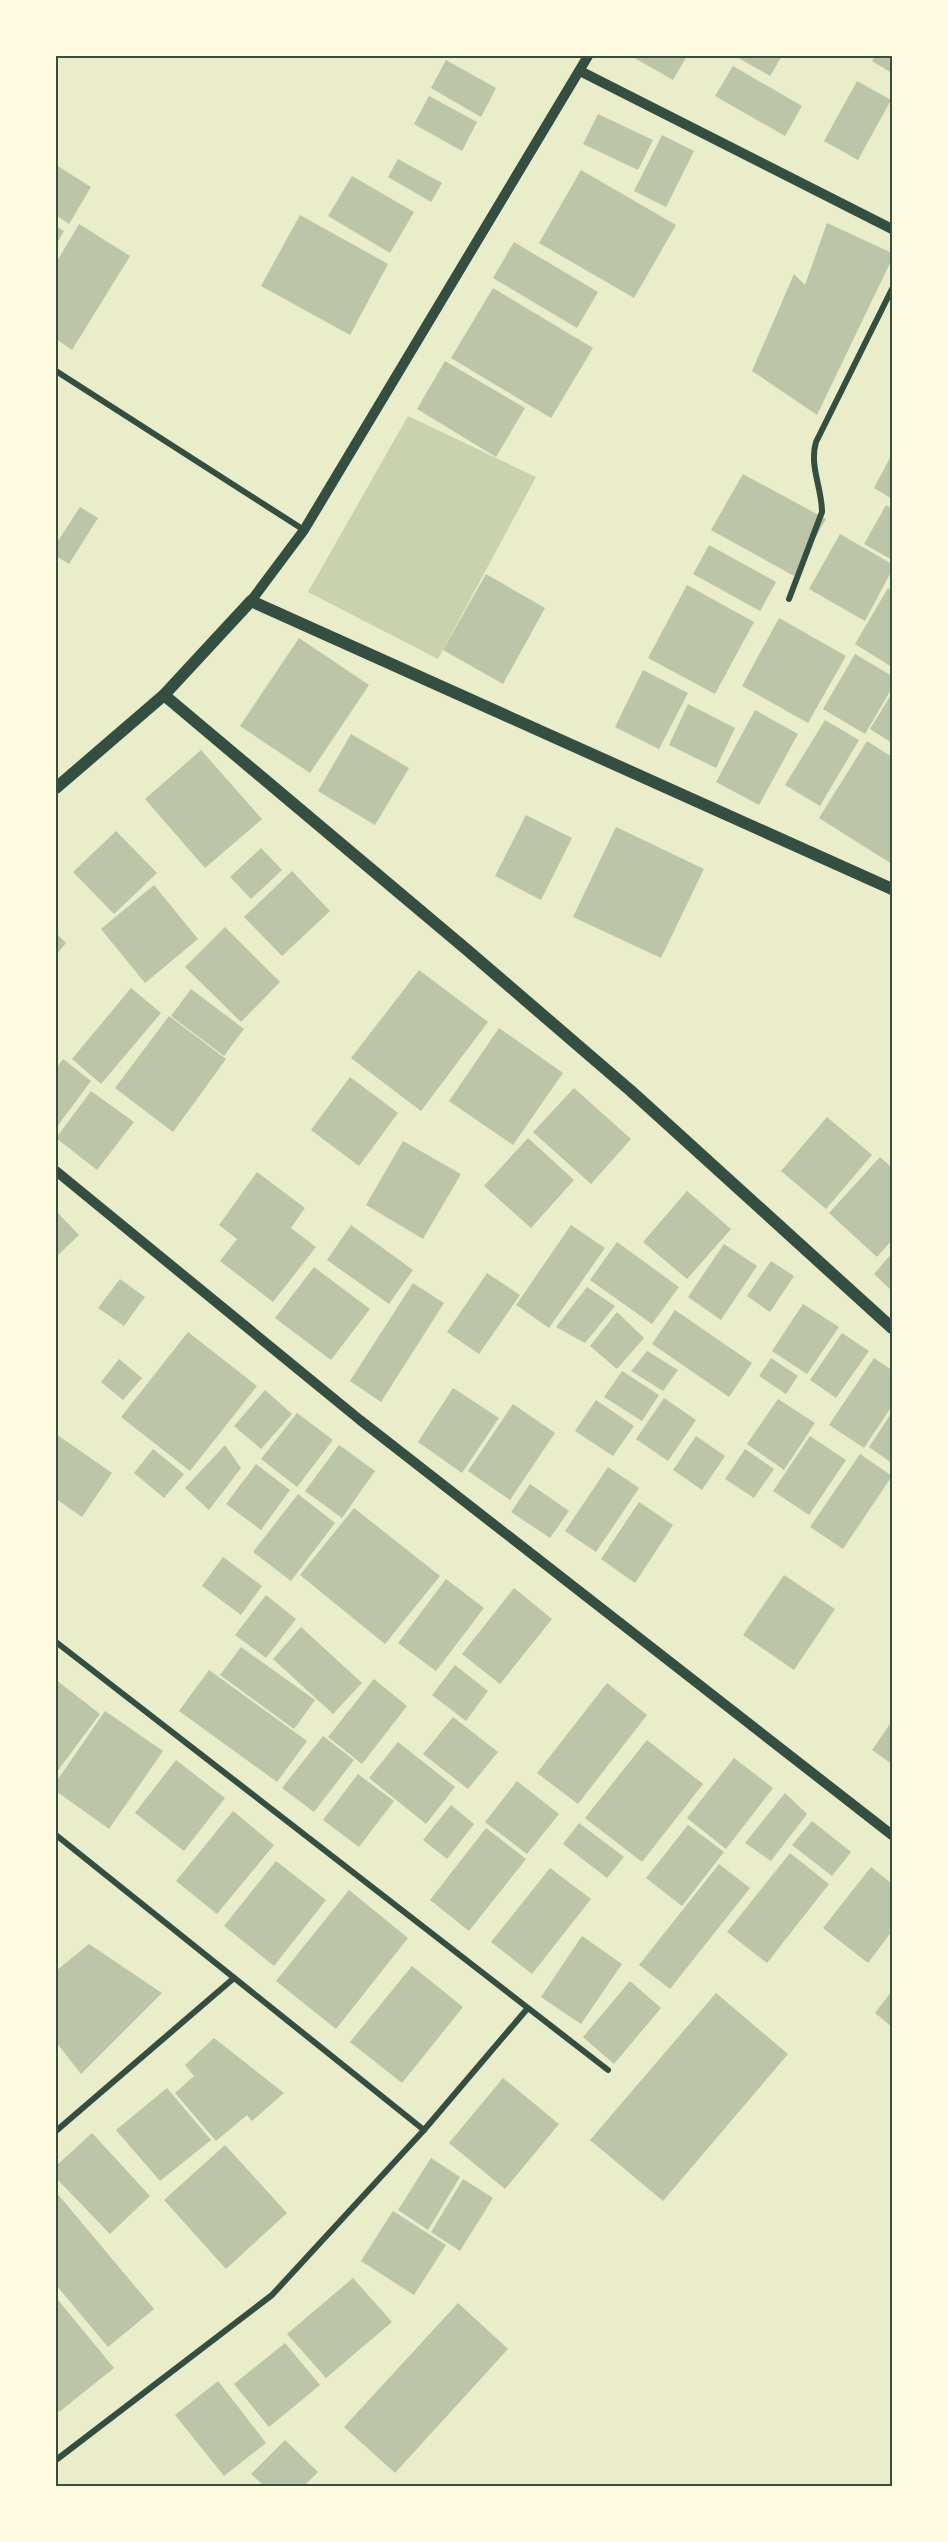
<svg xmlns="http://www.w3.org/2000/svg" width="948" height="2542" font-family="'Archivo Narrow',sans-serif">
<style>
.green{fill:#cad2ad}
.building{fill:#bcc5a7}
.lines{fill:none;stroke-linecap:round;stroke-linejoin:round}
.minor{stroke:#344e41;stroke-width:6}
.tertiary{stroke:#344e41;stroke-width:10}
.secondary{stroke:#344e41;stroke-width:12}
.neatline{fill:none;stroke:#344e41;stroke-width:2}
</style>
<rect width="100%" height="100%" fill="#e9edc9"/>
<polygon class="green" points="408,416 536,477 438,659 308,592"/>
<g class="building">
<polygon points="631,56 687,56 673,80"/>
<polygon points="735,56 782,56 770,76"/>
<polygon points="875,56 892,56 892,73 872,61"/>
<polygon points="446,60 496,88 481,117 431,88"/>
<polygon points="733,66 802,106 785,136 715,96"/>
<polygon points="857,81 891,100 858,160 824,141"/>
<polygon points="429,96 477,122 462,151 414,124"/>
<polygon points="598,114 653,140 638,170 583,144"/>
<polygon points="662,135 694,151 666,207 634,191"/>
<polygon points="398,159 442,183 431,202 388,177"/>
<polygon points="56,165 91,187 69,224 56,215"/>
<polygon points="581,170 676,225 634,298 539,243"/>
<polygon points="352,176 414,212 390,253 328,216"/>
<polygon points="300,215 388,264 350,335 261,286"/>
<polygon points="827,223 892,253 892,259 817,415 752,371 794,274 805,285"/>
<polygon points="79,224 130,256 72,350 56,339 56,263"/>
<polygon points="56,226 64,231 56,245"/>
<polygon points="514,242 598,292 577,328 493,278"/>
<polygon points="493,288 593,348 551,418 451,358"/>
<polygon points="445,361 525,408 496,457 417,409"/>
<polygon points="892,454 892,499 874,488"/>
<polygon points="743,474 826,519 794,576 711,530"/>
<polygon points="886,505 892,509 892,560 864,544"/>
<polygon points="80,507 98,518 69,564 56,556 56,544"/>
<polygon points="840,534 892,564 892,570 865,621 809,589"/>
<polygon points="709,545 776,582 760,611 693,574"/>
<polygon points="486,574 545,608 503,684 443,650"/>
<polygon points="687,585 754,622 715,694 648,658"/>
<polygon points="888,588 892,591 892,667 855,644"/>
<polygon points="779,618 846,656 808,723 742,686"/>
<polygon points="299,638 369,685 310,773 240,726"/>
<polygon points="855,654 892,676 892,688 865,734 823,709"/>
<polygon points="643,670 688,693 659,749 615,727"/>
<polygon points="892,693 892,743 870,729"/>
<polygon points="688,704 735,728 716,768 669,745"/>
<polygon points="755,710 798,734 759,805 716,782"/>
<polygon points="825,720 859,740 820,806 785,785"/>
<polygon points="351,734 409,768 375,825 318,791"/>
<polygon points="867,741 892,757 892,864 819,818"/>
<polygon points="201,750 262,819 205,868 145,799"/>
<polygon points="526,815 572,838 541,900 495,876"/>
<polygon points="616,827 704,869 661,958 573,917"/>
<polygon points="116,831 157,873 114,914 73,872"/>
<polygon points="261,848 282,870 251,899 230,877"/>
<polygon points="292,871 330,911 282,956 244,917"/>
<polygon points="154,885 198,939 145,983 101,929"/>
<polygon points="225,927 280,982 241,1022 185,967"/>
<polygon points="56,933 66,943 56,955"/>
<polygon points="419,970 488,1022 421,1111 351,1058"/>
<polygon points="131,988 161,1013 101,1084 72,1059"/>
<polygon points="191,989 244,1029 224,1056 171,1016"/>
<polygon points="169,1016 226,1059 173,1132 115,1088"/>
<polygon points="499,1028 563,1073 513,1145 449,1101"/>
<polygon points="63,1059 91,1081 56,1128 56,1069"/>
<polygon points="350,1077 398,1113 359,1166 311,1130"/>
<polygon points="574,1088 631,1139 591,1184 533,1132"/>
<polygon points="91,1091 134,1122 97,1170 56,1138"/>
<polygon points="827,1117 872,1155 826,1209 781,1171"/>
<polygon points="528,1138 574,1180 531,1228 484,1186"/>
<polygon points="403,1141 461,1174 423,1239 366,1205"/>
<polygon points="880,1157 892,1168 892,1240 877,1257 829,1213"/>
<polygon points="257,1172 305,1208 291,1228 316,1247 273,1302 220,1261 237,1239 219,1225"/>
<polygon points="687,1191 731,1229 687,1279 643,1242"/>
<polygon points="56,1211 79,1235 56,1257"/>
<polygon points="351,1225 413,1270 389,1304 327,1260"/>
<polygon points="571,1225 605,1248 549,1328 516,1305"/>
<polygon points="617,1242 679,1287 652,1324 590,1280"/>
<polygon points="724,1244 757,1266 721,1320 688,1297"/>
<polygon points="892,1253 892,1291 874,1274"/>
<polygon points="771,1261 794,1276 770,1312 747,1296"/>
<polygon points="314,1267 370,1309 331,1360 275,1318"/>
<polygon points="487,1273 520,1295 479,1354 447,1332"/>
<polygon points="120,1279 145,1297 124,1326 98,1308"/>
<polygon points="413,1283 444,1303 381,1402 350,1381"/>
<polygon points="587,1287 615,1306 585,1343 556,1327"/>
<polygon points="803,1304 839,1327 807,1374 772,1351"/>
<polygon points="675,1310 752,1363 729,1397 652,1344"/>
<polygon points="617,1312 644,1338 617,1369 590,1346"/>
<polygon points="188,1332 257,1386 190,1471 121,1417"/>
<polygon points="842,1333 869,1351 836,1398 810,1380"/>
<polygon points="647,1351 678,1370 663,1391 631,1371"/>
<polygon points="771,1358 798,1376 786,1394 759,1376"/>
<polygon points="874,1358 892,1370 892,1406 864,1448 829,1425"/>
<polygon points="119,1359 142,1378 123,1400 101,1382"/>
<polygon points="622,1371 659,1395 642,1421 604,1397"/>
<polygon points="453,1388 499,1418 462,1473 418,1442"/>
<polygon points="265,1390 292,1414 261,1449 234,1426"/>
<polygon points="664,1398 696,1420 668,1461 636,1439"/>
<polygon points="778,1399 815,1423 784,1470 747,1444"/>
<polygon points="596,1400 634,1426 613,1456 575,1431"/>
<polygon points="513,1404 555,1433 510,1500 468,1471"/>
<polygon points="892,1412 892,1463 869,1447"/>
<polygon points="297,1413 333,1440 297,1487 261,1459"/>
<polygon points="56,1434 112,1473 82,1517 56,1499"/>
<polygon points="696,1436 725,1456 702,1490 673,1470"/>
<polygon points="810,1436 846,1460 809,1515 773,1491"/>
<polygon points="225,1445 241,1468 209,1510 185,1488"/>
<polygon points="339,1445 375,1471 342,1518 305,1491"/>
<polygon points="153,1449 184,1474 164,1498 134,1473"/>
<polygon points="745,1449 774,1469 754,1498 725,1479"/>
<polygon points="860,1454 892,1476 843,1549 810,1527"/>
<polygon points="256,1464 290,1490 261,1530 226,1504"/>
<polygon points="608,1467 639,1488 596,1552 565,1531"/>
<polygon points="530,1484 569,1511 550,1538 511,1512"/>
<polygon points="298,1494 335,1523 291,1581 253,1552"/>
<polygon points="639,1502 673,1525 635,1583 601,1559"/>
<polygon points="354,1508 440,1576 385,1644 300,1575"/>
<polygon points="223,1557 262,1586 241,1615 202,1586"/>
<polygon points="784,1575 835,1609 794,1670 743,1635"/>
<polygon points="446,1579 484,1608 436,1671 398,1643"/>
<polygon points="514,1588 552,1619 500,1684 462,1654"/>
<polygon points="266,1595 296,1619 266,1658 235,1635"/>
<polygon points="301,1627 362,1683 333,1714 273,1659"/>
<polygon points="241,1647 315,1700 294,1729 220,1675"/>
<polygon points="455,1665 488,1691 466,1721 432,1695"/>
<polygon points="209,1670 307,1741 277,1782 179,1711"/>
<polygon points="374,1679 407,1706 362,1764 328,1737"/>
<polygon points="56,1680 100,1714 56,1773"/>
<polygon points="607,1683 647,1715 578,1804 537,1773"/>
<polygon points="105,1711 163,1751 109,1829 56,1791 56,1782"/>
<polygon points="453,1717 498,1752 468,1789 423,1754"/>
<polygon points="892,1721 892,1764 872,1750"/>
<polygon points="323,1736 354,1760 314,1812 282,1788"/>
<polygon points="647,1740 703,1784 642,1862 585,1818"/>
<polygon points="398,1742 455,1787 426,1824 369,1778"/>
<polygon points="734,1758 773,1788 726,1849 687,1818"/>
<polygon points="176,1760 225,1798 184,1851 135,1813"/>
<polygon points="358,1774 394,1801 359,1847 323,1820"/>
<polygon points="517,1781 559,1814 527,1854 485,1822"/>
<polygon points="785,1793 807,1814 771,1861 745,1843"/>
<polygon points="451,1805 474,1824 447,1859 423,1840"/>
<polygon points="233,1811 274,1845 217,1914 176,1881"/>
<polygon points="812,1821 851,1852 832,1876 792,1845"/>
<polygon points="579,1823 624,1857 607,1878 563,1844"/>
<polygon points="688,1825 724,1852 682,1906 646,1878"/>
<polygon points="486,1828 526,1859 469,1931 430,1900"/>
<polygon points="790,1853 829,1884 767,1963 727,1932"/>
<polygon points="276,1861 326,1900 274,1966 224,1926"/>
<polygon points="719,1864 750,1888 670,1989 639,1965"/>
<polygon points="871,1867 892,1884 892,1931 868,1963 823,1928"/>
<polygon points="550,1868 591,1899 532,1974 491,1942"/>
<polygon points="349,1890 408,1938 336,2029 276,1981"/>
<polygon points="582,1936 622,1964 581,2024 541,1997"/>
<polygon points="89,1944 162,1993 81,2074 56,2042 56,1971"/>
<polygon points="412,1966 463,2007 402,2083 350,2042"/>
<polygon points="630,1981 661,2008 614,2064 583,2037"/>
<polygon points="892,1991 892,2027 875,2013"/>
<polygon points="716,1993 788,2054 663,2201 590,2140"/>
<polygon points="214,2038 284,2093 252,2121 247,2115 216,2141 175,2093 194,2076 185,2065"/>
<polygon points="503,2078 559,2124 505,2189 449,2143"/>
<polygon points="167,2088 211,2140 160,2181 116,2130"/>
<polygon points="92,2133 150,2196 110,2234 56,2178 56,2166"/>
<polygon points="225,2145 287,2213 226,2269 164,2200"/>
<polygon points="431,2158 460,2177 428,2230 398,2210"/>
<polygon points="463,2179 493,2198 460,2251 431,2232"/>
<polygon points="56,2192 154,2309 108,2347 56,2285"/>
<polygon points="393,2211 446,2245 414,2295 361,2261"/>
<polygon points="353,2278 392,2322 326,2378 287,2334"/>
<polygon points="58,2300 114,2368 59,2412 56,2407 56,2302"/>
<polygon points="458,2303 508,2349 395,2473 344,2427"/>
<polygon points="285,2343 320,2385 269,2427 234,2384"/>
<polygon points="218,2381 266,2443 224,2476 175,2415"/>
<polygon points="285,2440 318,2472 304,2486 264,2486 251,2474"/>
</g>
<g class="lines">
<g class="minor">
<polyline points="56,371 304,530"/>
<path d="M789,599L822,512C822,488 809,466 816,442L892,289"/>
<polyline points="56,1642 608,2070"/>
<polyline points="56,1835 424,2130"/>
<polyline points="56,2131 234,1978"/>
<polyline points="56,2460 272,2295 424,2130 527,2009"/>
</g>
<g class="tertiary">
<polyline points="580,71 892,229"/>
<polyline points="251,601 304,530 588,56"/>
<polyline points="56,1171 360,1420 892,1835"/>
</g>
<g class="secondary">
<polyline points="164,695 466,949 631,1091 892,1328"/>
<polyline points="56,788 164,695 251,601 892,889"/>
</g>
</g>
<rect width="948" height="2542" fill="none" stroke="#fefae0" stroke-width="114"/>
<rect x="57" y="57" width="834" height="2428" class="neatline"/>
</svg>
